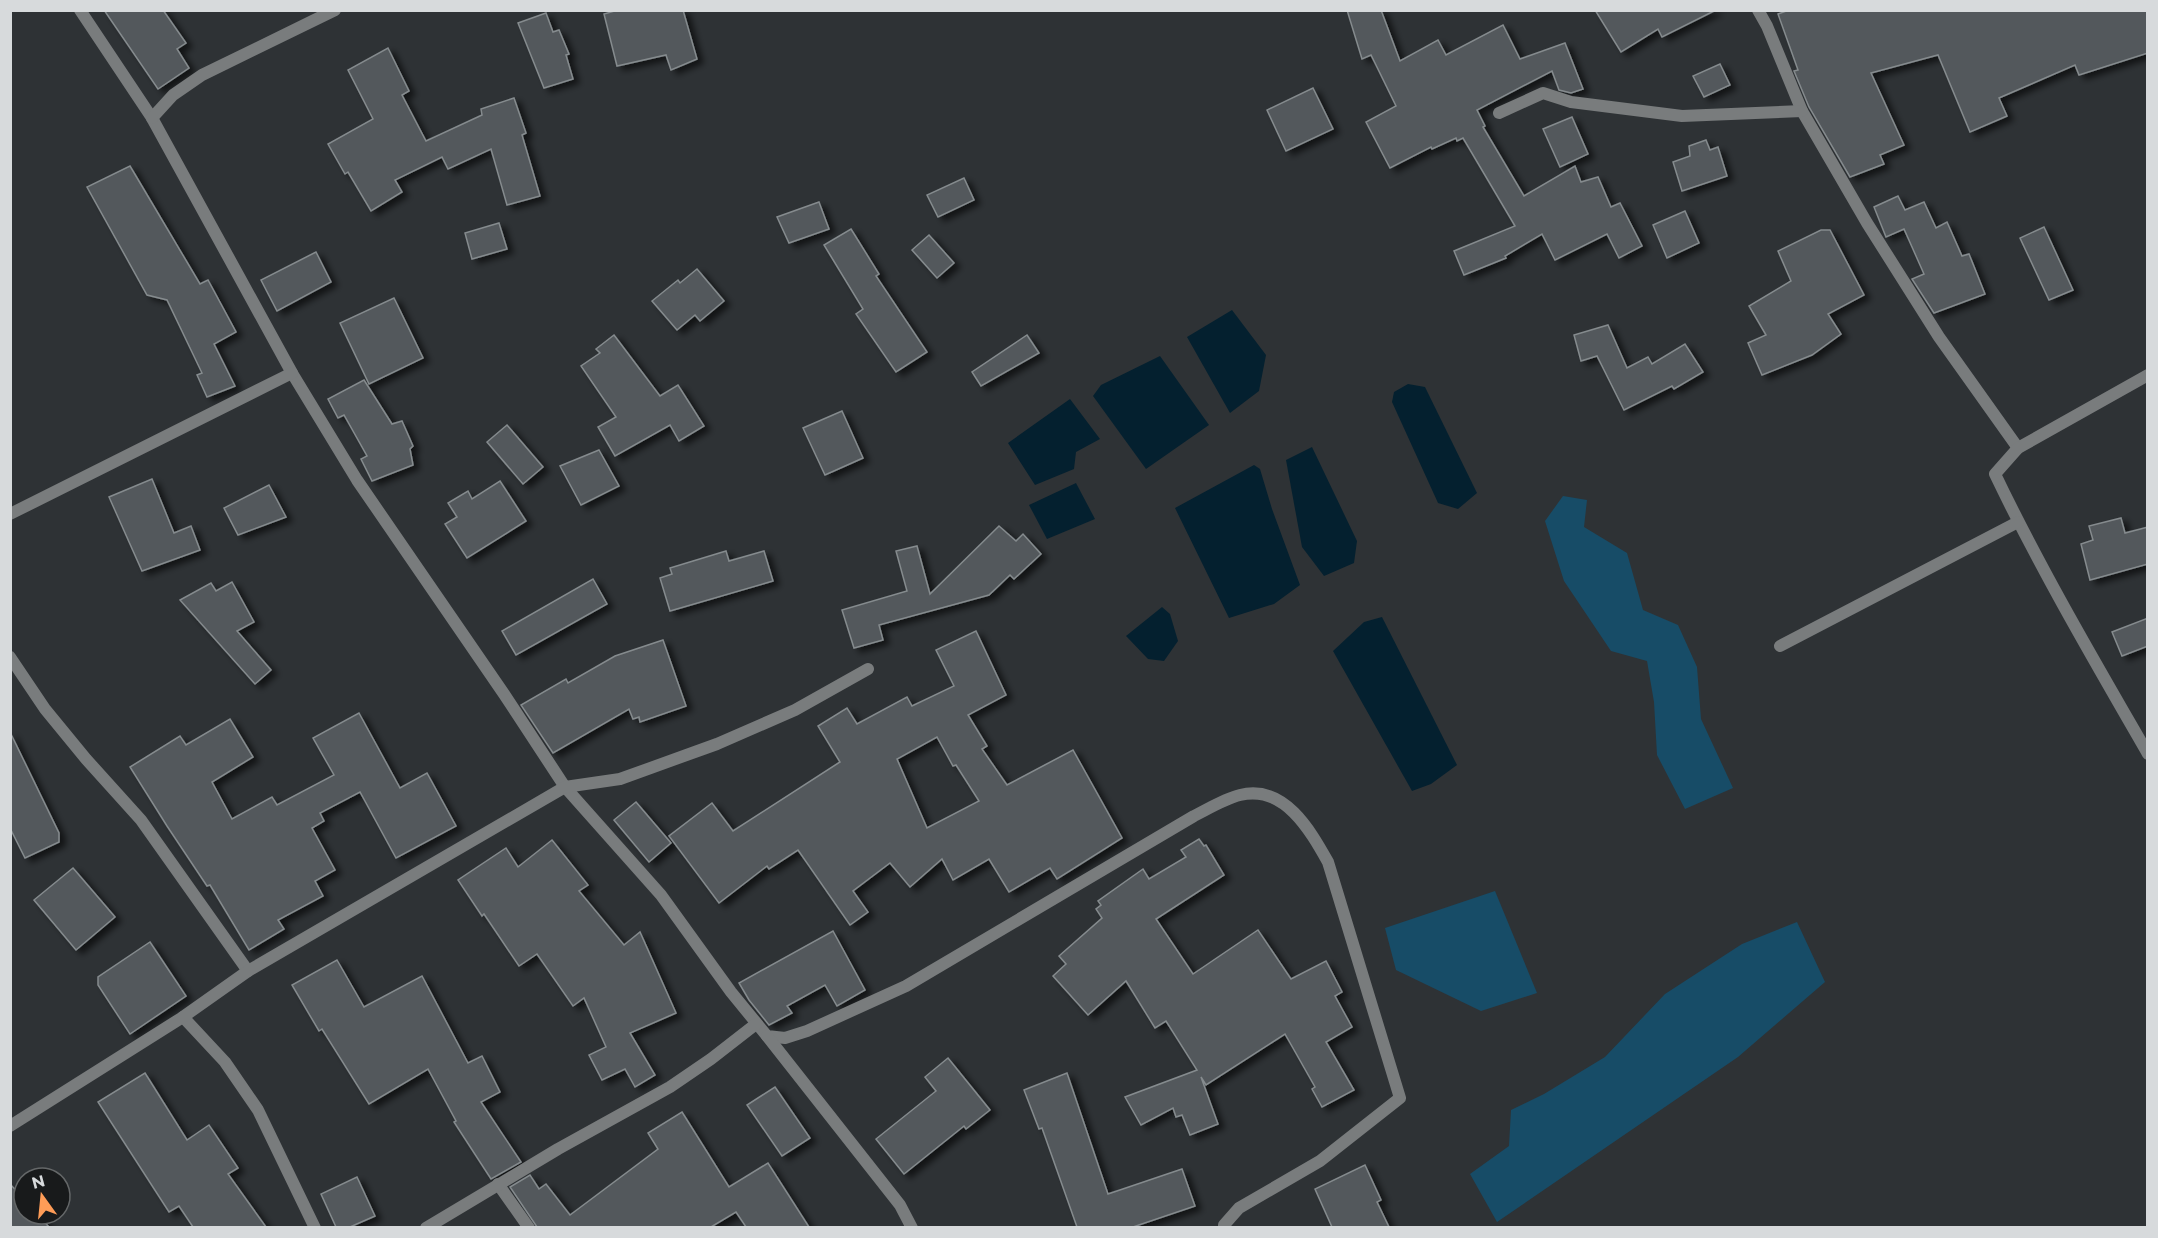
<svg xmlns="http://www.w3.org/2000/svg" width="2158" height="1238" font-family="Montserrat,sans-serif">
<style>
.green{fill:#174c67}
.water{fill:#04202f}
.building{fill:#53585b;stroke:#858b8e;stroke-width:1.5;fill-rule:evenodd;filter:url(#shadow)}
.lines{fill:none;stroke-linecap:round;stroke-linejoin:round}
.street{stroke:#797c7d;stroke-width:12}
</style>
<defs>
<filter id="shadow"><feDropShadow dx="6" dy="4" stdDeviation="3" flood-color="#0009"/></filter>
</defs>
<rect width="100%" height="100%" fill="#2e3235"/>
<g class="green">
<polygon points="1563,496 1587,500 1584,527 1627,553 1643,610 1678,625 1697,667 1701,719 1733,788 1685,809 1657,755 1654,702 1647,661 1611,651 1564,581 1545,521"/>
<polygon points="1495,891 1537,993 1481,1011 1396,970 1385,928"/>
<polygon points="1797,922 1825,982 1738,1057 1497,1222 1470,1174 1509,1146 1511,1110 1544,1094 1605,1057 1665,994 1742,944"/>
</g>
<g class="water">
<polygon points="1232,310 1266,355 1259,391 1230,413 1187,337"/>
<polygon points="1160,356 1209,425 1146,469 1093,396 1101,385"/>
<polygon points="1408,384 1425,387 1477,493 1458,509 1438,503 1392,402 1394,392"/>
<polygon points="1070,399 1100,439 1076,452 1074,469 1035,485 1008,443"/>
<polygon points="1312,447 1357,541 1354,563 1324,576 1302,547 1286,460"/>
<polygon points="1254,465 1260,469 1272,509 1300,585 1274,604 1229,618 1175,508"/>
<polygon points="1076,483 1095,519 1047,539 1029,505"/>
<polygon points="1162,607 1170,614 1178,641 1164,661 1148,659 1126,636"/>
<polygon points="1382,617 1457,765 1431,784 1412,791 1333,651 1364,622"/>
</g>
<g class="building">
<polygon points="104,10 163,10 186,43 177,49 189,68 158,89"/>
<polygon points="618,10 683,10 697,59 671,70 666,55 617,66 604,14"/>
<polygon points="1347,10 1381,10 1400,61 1438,40 1446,55 1503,25 1520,59 1565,43 1583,89 1571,93 1559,90 1552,71 1477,110 1485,126 1483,127 1524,196 1575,166 1581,182 1598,177 1611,207 1620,203 1642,246 1619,258 1607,234 1555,260 1542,234 1505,256 1506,258 1464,275 1454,251 1515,226 1463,138 1457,141 1456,138 1432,149 1431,147 1390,168 1366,122 1396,106 1371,55 1362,59"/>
<polygon points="1595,10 1716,10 1662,37 1658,29 1621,52"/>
<polygon points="1789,10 2148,10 2148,53 2079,75 2075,65 1999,98 2007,116 1970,132 1938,55 1871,73 1904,145 1880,155 1884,164 1850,177 1809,107 1794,71 1798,70 1778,14"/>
<polygon points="546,13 553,32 559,30 569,54 566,55 573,79 544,88 518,23"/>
<polygon points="388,48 409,91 402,95 426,141 482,115 481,109 514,98 526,133 522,135 540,196 507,205 491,149 448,169 442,157 395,180 402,192 371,211 348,172 345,174 328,144 373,119 348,70"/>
<polygon points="1720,64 1730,85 1704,97 1693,76"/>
<polygon points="1313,88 1333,129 1286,151 1267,110"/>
<polygon points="1572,117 1588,154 1560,167 1543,129"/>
<polygon points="1706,140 1710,150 1718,147 1727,176 1682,191 1673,162 1690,156 1689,146"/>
<polygon points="130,166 200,284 208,280 236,332 214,344 235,386 207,397 197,375 202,373 167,300 147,295 87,187"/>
<polygon points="964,178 974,200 938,217 927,195"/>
<polygon points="1898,196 1905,210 1924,202 1936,228 1947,222 1962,256 1969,254 1985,294 1934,313 1912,279 1924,274 1904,229 1886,237 1874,207"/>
<polygon points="819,202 829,229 789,243 777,217"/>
<polygon points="1685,211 1699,243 1667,258 1653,225"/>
<polygon points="499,223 507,249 472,259 465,233"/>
<polygon points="2044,227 2073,290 2049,300 2020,238"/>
<polygon points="851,229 879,274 876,276 927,352 896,372 856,314 863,309 824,245"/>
<polygon points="1821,230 1830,230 1864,295 1828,314 1841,334 1812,355 1762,375 1748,343 1766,335 1749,306 1791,281 1778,251"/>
<polygon points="929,235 954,263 937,278 912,250"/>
<polygon points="316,252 331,282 277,311 261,280"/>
<polygon points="697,269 724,301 700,321 695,315 677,330 652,301 678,280 680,283"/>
<polygon points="394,298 423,358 369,384 340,323"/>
<polygon points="1608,325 1627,368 1648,357 1652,364 1685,344 1703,372 1674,389 1672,386 1624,410 1597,356 1581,361 1574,335"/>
<polygon points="614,335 660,396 678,385 704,426 679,441 670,425 615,456 598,427 616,417 581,366 600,353 596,349"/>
<polygon points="1027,335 1039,353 981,386 972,372"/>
<polygon points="364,380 392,424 402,421 413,446 410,449 413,465 372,481 361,459 367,456 344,415 338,418 328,399"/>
<polygon points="842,411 863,458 825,475 803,428"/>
<polygon points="507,425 543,467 523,484 487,442"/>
<polygon points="599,450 619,486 581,505 560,466"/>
<polygon points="152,479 174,533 191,526 200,550 142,571 109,497"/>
<polygon points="500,481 526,521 467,558 445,524 457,517 448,503 468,491 472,499"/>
<polygon points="269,485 286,517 238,535 224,508"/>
<polygon points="2121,518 2125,533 2148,527 2148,564 2090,580 2081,544 2093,540 2089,526"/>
<polygon points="999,526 1016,541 1023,534 1041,554 1014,579 1010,575 989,595 879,625 883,640 854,648 842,610 907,591 896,551 917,546 930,594"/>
<polygon points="726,551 729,561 764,551 773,581 670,611 660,578 672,574 670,568"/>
<polygon points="593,579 607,604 516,655 502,631"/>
<polygon points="232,582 254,622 237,631 271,670 255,684 180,600 211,583 216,591"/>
<polygon points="2148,618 2148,646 2122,656 2112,632"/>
<path d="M976,631L1006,695L968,715L987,746L982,749L1007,785L1073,750L1122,838L1057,879L1050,868L1009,892L989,859L953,880L942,859L910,887L890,863L853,891L868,912L850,925L798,850L769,869L767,866L719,903L669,836L712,803L733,831L840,762L818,726L847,708L857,724L907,697L912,706L954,686L936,650ZM937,737L953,766L956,765L979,801L927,828L897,759Z"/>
<polygon points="663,640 686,706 640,722 639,717 633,719 629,709 553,753 521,705 566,679 568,683 615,656"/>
<polygon points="359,713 400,788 427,773 456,826 396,858 360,792 320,813 324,821 312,828 335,870 315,881 323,896 278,920 284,929 249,950 210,885 207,886 167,826 130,767 180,736 186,745 230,719 253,757 212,782 232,819 272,797 277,805 334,775 313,738"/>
<polygon points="10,732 59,833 59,842 25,858 10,828"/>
<polygon points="636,802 671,843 649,862 614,820"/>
<polygon points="1199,839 1204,846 1206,845 1224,875 1156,919 1193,974 1258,930 1291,979 1326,961 1342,992 1335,996 1352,1027 1326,1042 1354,1090 1322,1107 1312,1089 1315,1087 1285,1034 1206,1085 1201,1077 1218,1124 1190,1135 1182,1115 1176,1117 1173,1108 1141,1125 1125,1097 1197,1070 1166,1021 1155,1028 1126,981 1088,1015 1053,976 1066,964 1059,956 1102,918 1096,909 1101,905 1098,901 1143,869 1149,879 1186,857 1181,850"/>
<polygon points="552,840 588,885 579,891 624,945 640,932 676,1013 630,1033 655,1075 635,1087 625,1069 602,1080 589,1055 606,1047 584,998 573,1006 537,954 519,966 484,914 482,916 458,880 506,848 518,867"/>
<polygon points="73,868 115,917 76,950 34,900"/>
<polygon points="833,931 865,990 837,1006 825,985 787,1006 792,1013 769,1025 749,1000 739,983"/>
<polygon points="150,942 186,996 130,1034 98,985 98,977"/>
<polygon points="337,960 364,1007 422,976 468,1063 482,1056 500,1092 481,1102 521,1162 491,1179 454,1122 456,1121 428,1069 369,1104 322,1029 319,1031 292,985"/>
<polygon points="948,1058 990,1110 966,1129 964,1126 904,1174 876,1139 936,1091 925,1077"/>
<polygon points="145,1073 187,1140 209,1125 238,1168 228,1174 266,1227 193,1227 179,1206 169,1212 98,1102"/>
<polygon points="1067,1073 1108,1194 1182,1169 1195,1206 1133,1227 1077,1227 1042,1128 1039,1129 1024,1090"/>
<polygon points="775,1087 810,1138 782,1156 747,1105"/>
<polygon points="682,1112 729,1187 768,1163 809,1227 746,1227 736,1212 711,1227 537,1227 510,1187 530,1175 539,1189 546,1184 570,1215 658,1149 648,1133"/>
<polygon points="1365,1165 1381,1200 1377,1202 1389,1227 1332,1227 1315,1189"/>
<polygon points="357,1177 375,1216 350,1227 336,1227 321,1194"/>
<polygon points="10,1184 24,1199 24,1214 37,1214 49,1227 10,1227"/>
</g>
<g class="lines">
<g class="street">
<path d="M80,10L152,118L292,373L357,480L504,694L565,787L661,895L731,992L767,1036L785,1038L807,1031L906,986L1194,816C1208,809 1224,799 1240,795C1284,784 1310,830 1328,862L1400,1098L1320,1161L1239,1208L1224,1225V1228"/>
<polyline points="1758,10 1767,26 1802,111 1867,223 1939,337 2018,448"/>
<polyline points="1499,113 1543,93 1571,102 1682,116 1802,111"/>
<polyline points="152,118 173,95 202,75 335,10"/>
<path d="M2148,375L2018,448L1995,474C2041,570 2095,662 2148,754"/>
<polyline points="10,514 292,373"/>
<polyline points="1780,646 2018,522"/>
<polyline points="10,657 45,709 86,759 141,820 248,971"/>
<polyline points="183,1017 225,1062 258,1110 315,1228"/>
<polyline points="767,1036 900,1205 912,1228"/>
<polyline points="10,1126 183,1017 248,971 565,787 620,779 717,744 795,710 868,669"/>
<polyline points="498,1184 529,1228"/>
<polyline points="426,1228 558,1149 670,1087 711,1059 756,1024"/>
</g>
</g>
<rect width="2158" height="1238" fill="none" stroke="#d7dadc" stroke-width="24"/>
<g transform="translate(42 1196) rotate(345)"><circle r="28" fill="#181a1b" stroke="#646768" stroke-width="1.5"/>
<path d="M0-4.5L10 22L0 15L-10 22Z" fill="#fe9c57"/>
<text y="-9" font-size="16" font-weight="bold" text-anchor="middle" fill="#d7dadc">N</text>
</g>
</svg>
